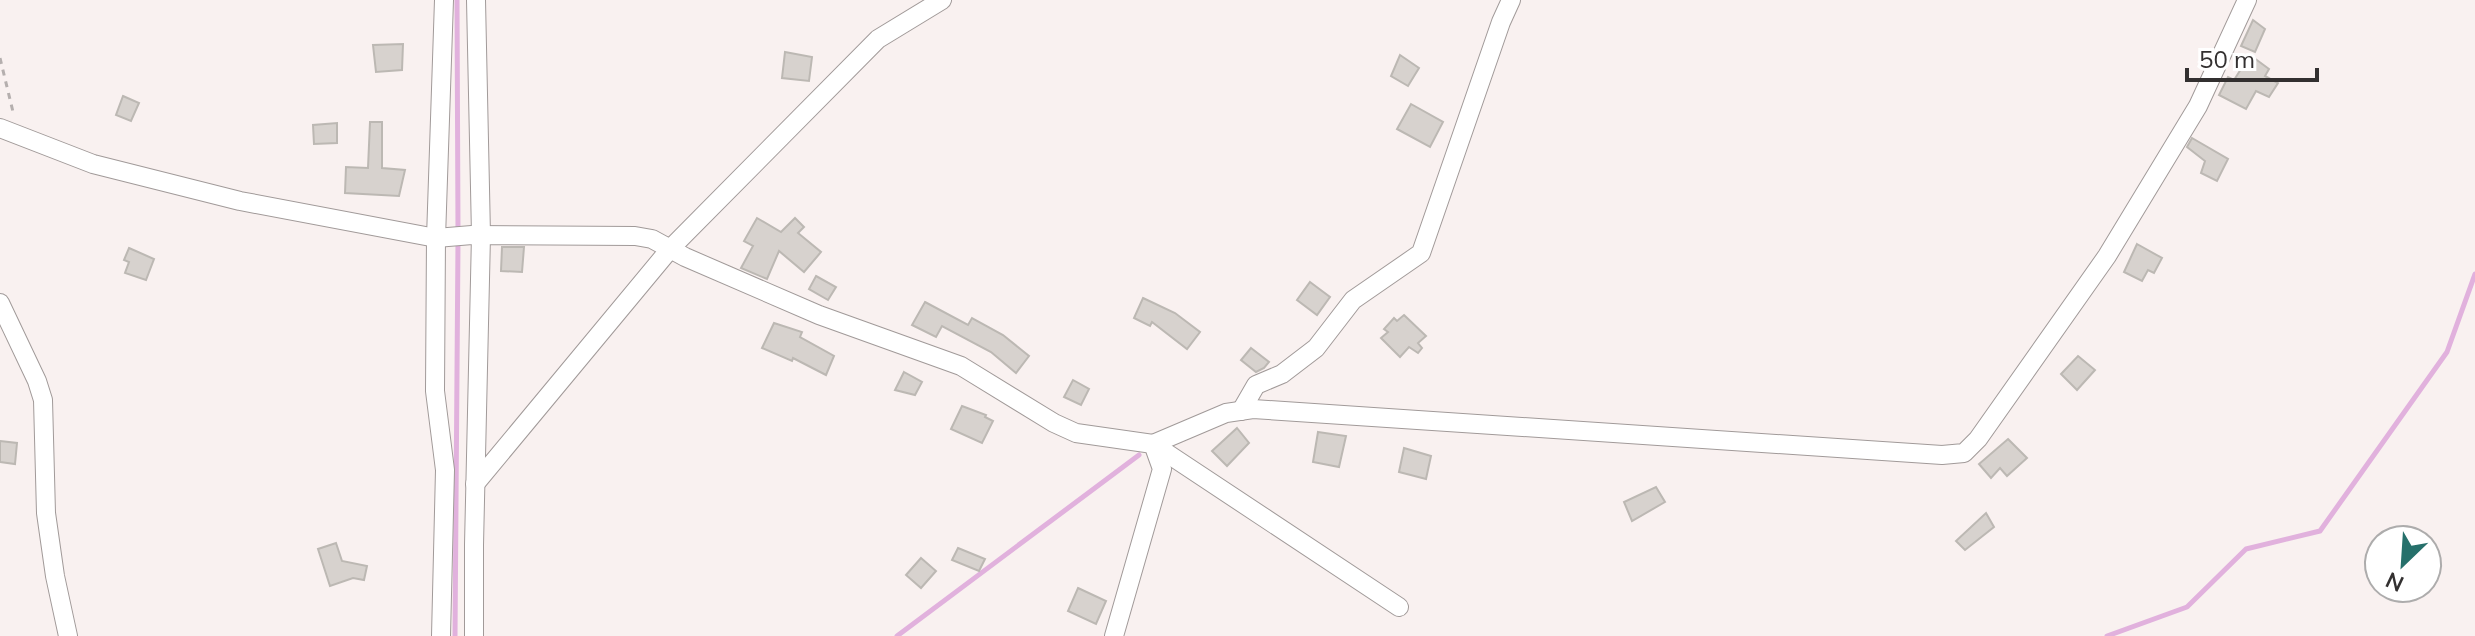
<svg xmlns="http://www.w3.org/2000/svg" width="2475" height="636" font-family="Mulish,sans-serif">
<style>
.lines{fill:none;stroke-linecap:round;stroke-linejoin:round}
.stream{stroke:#e1b1dd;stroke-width:5}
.building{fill:#d7d2ce;stroke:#bcb8b3;stroke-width:2}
.minor-casing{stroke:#a19a99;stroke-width:20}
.path{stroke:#b5afae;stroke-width:3;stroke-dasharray:6 6;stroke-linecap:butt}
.minor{stroke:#fff;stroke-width:18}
</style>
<rect width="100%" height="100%" fill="#f9f1f0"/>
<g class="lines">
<g class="stream">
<polyline points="457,0 458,231"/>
<polyline points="455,636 458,241"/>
<polyline points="897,636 1139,455"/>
<polyline points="2107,636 2187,607 2246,549 2320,531 2447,352 2475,274"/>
</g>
</g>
<g class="building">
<polygon points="2253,20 2265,29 2255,52 2241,46"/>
<polygon points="403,44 402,70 376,72 373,45"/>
<polygon points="785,52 812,57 809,81 782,78"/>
<polygon points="1400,55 1419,68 1408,86 1391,76"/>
<polygon points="2250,55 2269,69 2265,76 2278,83 2269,97 2256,91 2246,109 2219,95 2228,77 2234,80"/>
<polygon points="123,96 139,103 131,121 116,115"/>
<polygon points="1411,104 1443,122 1430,147 1397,129"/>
<polygon points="370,122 382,122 382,168 405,170 399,196 345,193 346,167 368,168"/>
<polygon points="337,123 337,143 314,144 313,125"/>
<polygon points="2192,138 2228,159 2217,181 2201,173 2205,161 2187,147"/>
<polygon points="757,218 781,232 795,218 804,227 798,233 821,252 804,272 779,251 767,279 741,268 753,246 744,241"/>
<polygon points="2137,244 2162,258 2154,273 2148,270 2142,281 2124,272"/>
<polygon points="502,247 524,247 522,272 501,271"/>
<polygon points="129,248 154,259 146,280 125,273 129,262 124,260"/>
<polygon points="816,276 836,287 828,300 809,289"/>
<polygon points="1310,282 1330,297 1317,315 1297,300"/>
<polygon points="1143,298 1175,313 1200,332 1187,349 1152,322 1150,326 1134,318"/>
<polygon points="925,302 968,325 972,318 1003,335 1029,356 1016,373 991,352 942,326 936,337 912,325"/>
<polygon points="1404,315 1426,336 1418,343 1422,348 1418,353 1409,347 1400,357 1381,338 1388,332 1384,329 1394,318 1397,321"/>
<polygon points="774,323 802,332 800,337 834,356 826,375 793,358 792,361 762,348"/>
<polygon points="1251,348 1269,362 1264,368 1256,372 1241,360"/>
<polygon points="2078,356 2095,370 2077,390 2061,374"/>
<polygon points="904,372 922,382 915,395 895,390"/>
<polygon points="1073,380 1089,389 1081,405 1064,397"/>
<polygon points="962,406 986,415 985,417 993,421 982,443 951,429"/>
<polygon points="1237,428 1249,443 1227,466 1212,451"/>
<polygon points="1318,432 1346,436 1339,467 1313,462"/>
<polygon points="2008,439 2027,458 2007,476 2000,468 1991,478 1979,464"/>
<polygon points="0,441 17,443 15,464 0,462"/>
<polygon points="1404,448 1431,456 1426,479 1399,472"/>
<polygon points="1656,487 1665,502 1632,521 1624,502"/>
<polygon points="1986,513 1994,527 1965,550 1956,541"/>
<polygon points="336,543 342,561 367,566 364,580 353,578 330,586 318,549"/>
<polygon points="958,548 985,559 979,571 952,560"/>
<polygon points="921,558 936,571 921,588 906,575"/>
<polygon points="1078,588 1106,601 1096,624 1068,611"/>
</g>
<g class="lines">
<g class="minor-casing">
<g id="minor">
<polyline points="0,128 93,164 240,201 436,238 472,235 635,236 652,239 685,257 819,315 961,366 1054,423 1076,433 1153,444 1162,469 1114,636"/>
<polyline points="0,303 37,381 43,400 46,513 55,576 68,636"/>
<polyline points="1241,411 1256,385 1282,374 1316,348 1353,300 1421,253 1501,22 1511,0"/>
<polyline points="1153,444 1226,413 1253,409 1942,455 1964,453 1978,439 2107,256 2198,106 2247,0"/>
<polyline points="1153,444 1399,607"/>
<polyline points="475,484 670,249 878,39 942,0"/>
<polyline points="441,636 445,470 435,391 436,238 444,0"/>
<polyline points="474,636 474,545 481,235 476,0"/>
</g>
</g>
<polyline class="path" points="0,58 14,116"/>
<use href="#minor" class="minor"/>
</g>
<g transform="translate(2403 564) rotate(205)"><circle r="38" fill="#ffffff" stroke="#adacac" stroke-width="2"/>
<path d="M0-6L14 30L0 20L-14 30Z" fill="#26706b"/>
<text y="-12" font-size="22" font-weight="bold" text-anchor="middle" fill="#333030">N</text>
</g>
<path d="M2187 68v12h130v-12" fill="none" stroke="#333030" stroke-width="4"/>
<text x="2199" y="68" font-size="24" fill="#333030" stroke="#ffffff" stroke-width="6" paint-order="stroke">50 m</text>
</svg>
